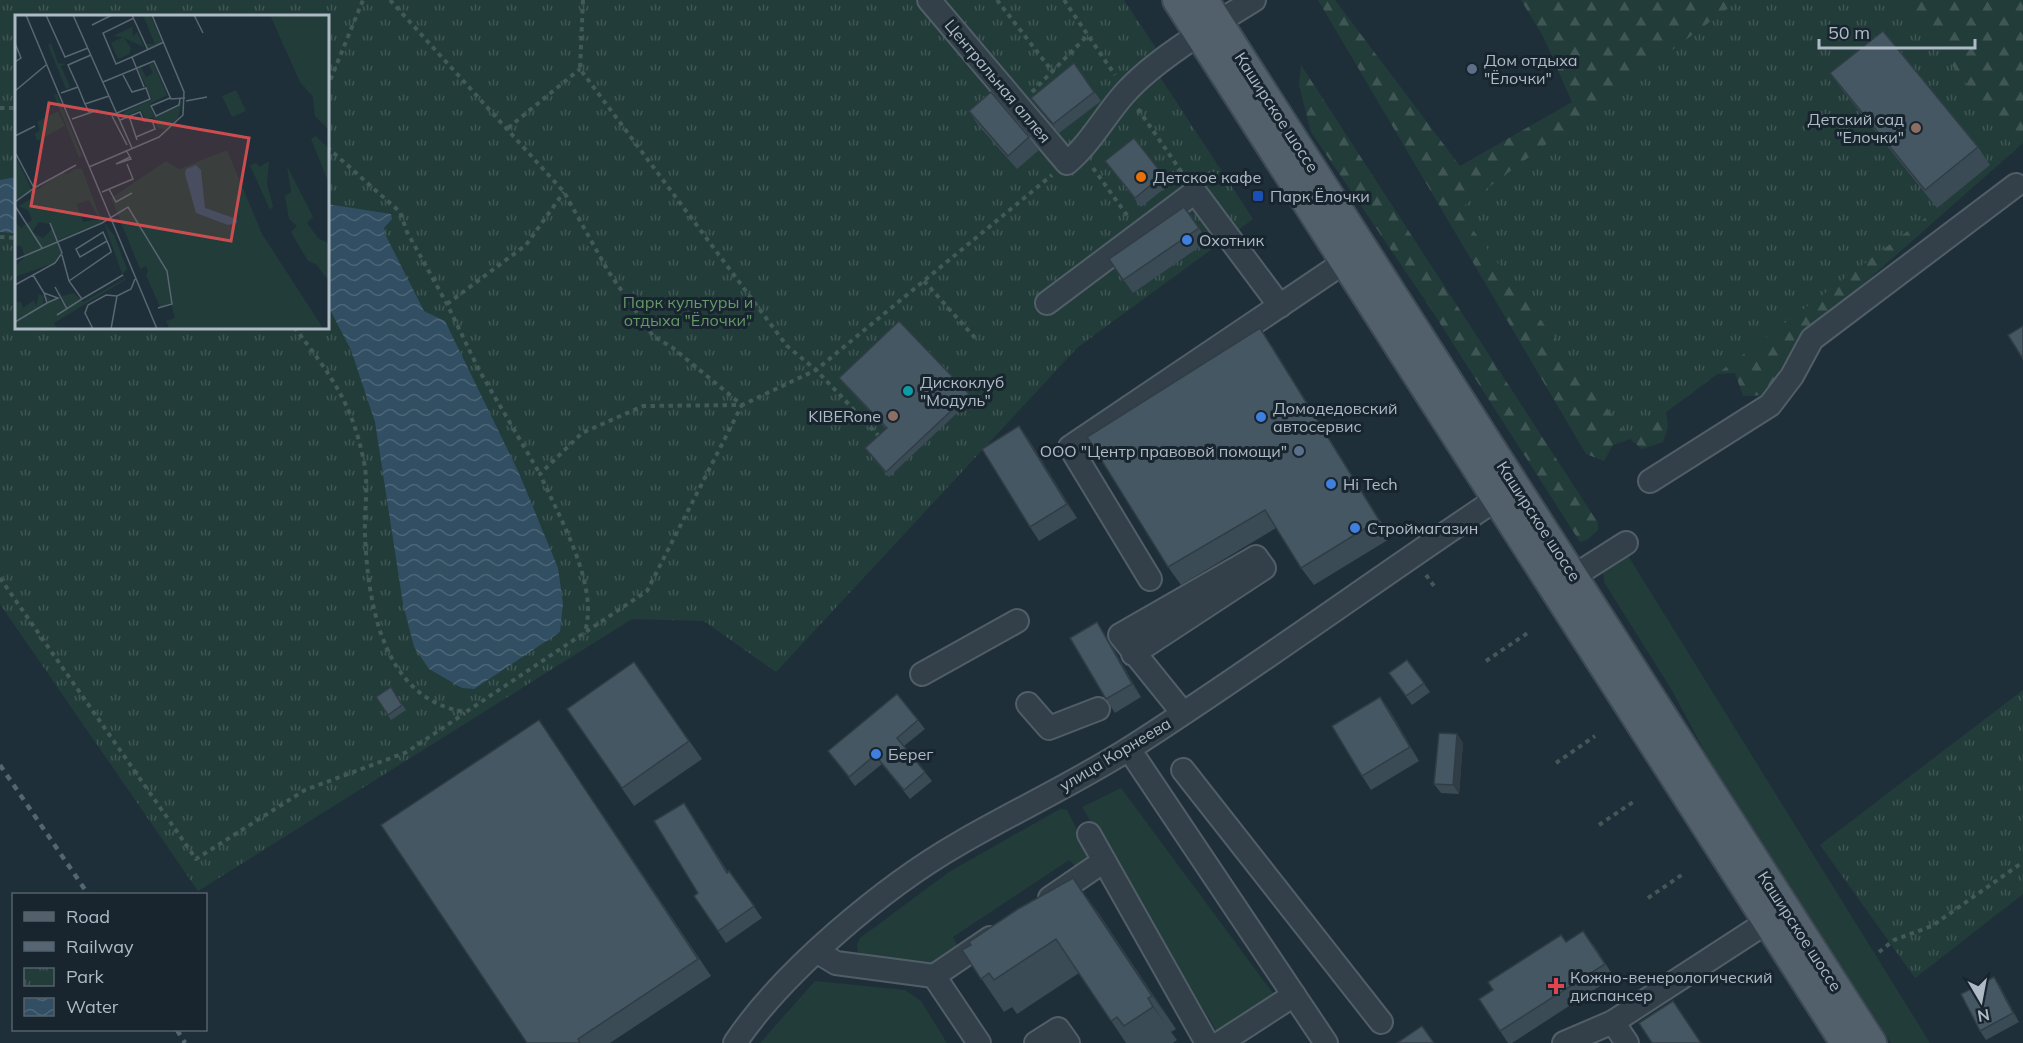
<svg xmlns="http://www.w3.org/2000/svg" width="2023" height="1043" font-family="Mulish,sans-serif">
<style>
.grass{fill:#223c3a}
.forest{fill:url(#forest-firs)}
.park{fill:url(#park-tufts);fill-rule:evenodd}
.water{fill:url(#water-waves)}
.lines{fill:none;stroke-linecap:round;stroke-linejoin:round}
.minor-casing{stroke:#515e67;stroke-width:26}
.major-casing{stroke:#3d4953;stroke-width:32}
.path{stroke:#415957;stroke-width:4;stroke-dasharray:4.5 4.5;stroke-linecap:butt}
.minor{stroke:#33404a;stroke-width:22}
.major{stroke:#51606a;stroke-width:28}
.rail{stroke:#556571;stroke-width:4.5;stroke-dasharray:6 6;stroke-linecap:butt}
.wall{fill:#3b4b55}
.shaded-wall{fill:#303d45}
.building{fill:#455763;stroke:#303d45;stroke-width:1.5}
.service-dot{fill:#5c6f8a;stroke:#19252e;stroke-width:2}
.education-dot{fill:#8d6e63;stroke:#19252e;stroke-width:2}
.food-dot{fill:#e8710a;stroke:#19252e;stroke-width:2}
.transit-dot{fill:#1a4fb4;stroke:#19252e;stroke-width:2}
.shop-dot{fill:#3f7fe0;stroke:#19252e;stroke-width:2}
.culture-dot{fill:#0f9aa8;stroke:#19252e;stroke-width:2}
.health-dot{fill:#e0444e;stroke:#19252e;stroke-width:2}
.labels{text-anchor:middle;stroke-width:6;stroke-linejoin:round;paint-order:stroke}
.poi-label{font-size:16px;fill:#aebbc6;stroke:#19252e;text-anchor:start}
.street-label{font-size:16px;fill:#aebbc6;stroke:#19252e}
.park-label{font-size:16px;fill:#649867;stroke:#19252e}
.inset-road{fill:none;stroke:#586771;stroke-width:1.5}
.view{fill:#cc4d50;fill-opacity:0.15;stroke:#cc4d50;stroke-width:3}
.inset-edge{fill:none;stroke:#aebbc6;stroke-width:3}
</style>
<defs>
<pattern id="forest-firs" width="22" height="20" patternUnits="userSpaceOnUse" patternTransform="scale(1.5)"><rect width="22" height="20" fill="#223c3a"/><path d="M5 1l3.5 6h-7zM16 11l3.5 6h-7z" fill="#405655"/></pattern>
<pattern id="park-tufts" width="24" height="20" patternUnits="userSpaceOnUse" patternTransform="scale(1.5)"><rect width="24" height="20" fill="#223c3a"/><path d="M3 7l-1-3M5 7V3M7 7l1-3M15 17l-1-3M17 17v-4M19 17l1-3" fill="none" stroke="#405655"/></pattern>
<pattern id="water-waves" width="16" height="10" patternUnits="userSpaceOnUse" patternTransform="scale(1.5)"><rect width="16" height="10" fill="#324e62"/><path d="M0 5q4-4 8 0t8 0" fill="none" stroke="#4d6677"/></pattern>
</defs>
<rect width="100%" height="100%" fill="#1f2f39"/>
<g class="grass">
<polygon points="1627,554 1930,1043 1891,1043 1707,756 1673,692 1604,582 1603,571"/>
<polygon points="1121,788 1275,996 1219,1035 1082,807"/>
<polygon points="1060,809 1067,810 1091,857 1078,869 1069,860 953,937 960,951 936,966 858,955 857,944 860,938 949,872"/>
<polygon points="815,981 905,990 921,1001 947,1043 760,1043"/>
</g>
<g class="forest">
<polygon points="1318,0 1335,0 1460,166 1572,102 1543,36 1521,0 2023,0 2023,143 1794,345 1766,395 1743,396 1735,373 1717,374 1666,412 1668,427 1663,442 1642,449 1630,439 1613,445 1604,461 1586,454"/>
<polygon points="1301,65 1598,523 1598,530 1587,540 1580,542 1427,303 1311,132 1299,85"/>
</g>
<g class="park">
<path d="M0,0H1124L1156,48L1147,57L1253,219L1078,347L776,672L704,621L632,619L198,891L0,604ZM16,16H327V327H16Z"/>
<polygon points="1739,0 1903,0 2016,150 1630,439 1458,210"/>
<polygon points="2023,690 2023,894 1915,978 1820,845"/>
</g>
<g class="water">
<polygon points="16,177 16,233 0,232 0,180"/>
<polygon points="327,204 391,214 392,219 384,228 385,234 424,311 445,321 519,473 558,568 563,603 560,632 474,689 462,688 429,669 414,647 403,604 375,422 351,350 327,304"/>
</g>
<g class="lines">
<g class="minor-casing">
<g id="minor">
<path d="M929,0L1067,163C1091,143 1105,115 1126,92C1158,57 1214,25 1254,0"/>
<polyline points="1047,303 1195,192 1280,306"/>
<polyline points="1650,481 1770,405 1792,376 1812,339 2016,185"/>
<polyline points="1574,576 1626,543"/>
<polyline points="1150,579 1070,447 1346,261"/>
<polyline points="1133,654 1264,568 1256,557 1120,635 1183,713"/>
<polyline points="922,674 1017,621"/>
<polyline points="1028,704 1049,728 1098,709"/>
<polyline points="1129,749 1326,1043"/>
<polyline points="1183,770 1381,1022"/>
<polyline points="1089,834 1207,1043"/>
<polyline points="1050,898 1104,861"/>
<polyline points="818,952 836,963 934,976"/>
<polyline points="1613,1022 1627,1043"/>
<path d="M735,1043C783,971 885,886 960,843C1017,810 1077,782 1132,747C1260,665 1383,574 1510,490"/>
<polyline points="979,1043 934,976 990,938"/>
<polyline points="1036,1043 1058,1029 1068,1043"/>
<polyline points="1220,1043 1294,995"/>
<polyline points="1564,1043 1613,1022 1767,922"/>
</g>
</g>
<g class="major-casing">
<g id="major">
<polyline points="1177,0 1845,1043"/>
<polyline points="1204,0 1872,1043"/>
</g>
</g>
<g class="path">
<polyline points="390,0 564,192 608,271 653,336 673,348 742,405 816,370 1052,175"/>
<polyline points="583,0 580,69 787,346 816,370 878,435"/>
<polyline points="997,0 1052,71"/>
<polyline points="1064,0 1115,75"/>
<polyline points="327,88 363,0"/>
<polyline points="1032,92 1088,35"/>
<polyline points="0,108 16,108"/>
<polyline points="1138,109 1185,177"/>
<polyline points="508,128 580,69"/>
<polyline points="327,147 400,212 407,232 447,304 479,370 540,474"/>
<polyline points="1093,168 1129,218"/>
<polyline points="0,237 16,238"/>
<polyline points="924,281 976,339"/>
<polyline points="447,304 526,245 564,192"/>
<path d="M294,327C330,374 352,402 364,462C369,487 364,510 365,535C368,605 383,700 466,712L647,591L742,405L643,406L582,433L540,474C559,517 601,588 584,634"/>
<polyline points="1426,575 1434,586"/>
<polyline points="0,578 196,859 305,790 407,752 465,713"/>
<polyline points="1486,661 1529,632"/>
<polyline points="1556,763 1595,736"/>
<polyline points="1599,825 1636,800"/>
<polyline points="1648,898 1683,874"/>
<polyline points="1879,952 1894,940 1932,926 2023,862"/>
</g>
<use href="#minor" class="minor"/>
<use href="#major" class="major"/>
<g class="rail">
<polyline points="0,765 88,894"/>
<polyline points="177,1030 185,1043"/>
</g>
</g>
<g class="wall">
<polygon points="1074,63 1101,101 1059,133 1038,107 1031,98"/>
<polygon points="1830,73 1978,147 1990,165 1937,208 1843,91"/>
<polygon points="969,111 1029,137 1039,150 1017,169 978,125"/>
<polygon points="1105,161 1163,175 1170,184 1141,207"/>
<polygon points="1184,207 1208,241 1133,293 1109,259"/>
<polygon points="1272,346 1391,538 1314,585 1301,568 1276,528 1181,585 1168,567"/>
<polygon points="839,378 969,394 972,399 889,477 865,448 886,429 843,383"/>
<polygon points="1019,426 1029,440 1077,518 1039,541 1030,527"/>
<polygon points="1106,636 1141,697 1115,713 1106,699"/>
<polygon points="1407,660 1430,692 1412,705 1389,673"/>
<polygon points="634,662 702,759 634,806 567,709"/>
<polygon points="391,687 406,710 391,720 376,697"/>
<polygon points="1380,697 1390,711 1419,761 1371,790 1362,776"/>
<polygon points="539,720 711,976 610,1043 527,1043"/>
<polygon points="918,720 925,729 904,746 932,781 910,799 882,764 855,786 828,751"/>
<polygon points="1457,734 1463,743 1459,794 1441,793 1434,784"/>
<polygon points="684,803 728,872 729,871 762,918 726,943 694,896 698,893"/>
<polygon points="1097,911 1176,1029 1171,1032 1177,1040 1173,1043 1126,1043 1079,973 1017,1014 1012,1007 1004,1012 962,950"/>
<polygon points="1566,942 1593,944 1614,977 1512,1043 1508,1043 1500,1031"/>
<polygon points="1994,977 2000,986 2019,1022 1986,1040 1980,1031"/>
</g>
<g class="shaded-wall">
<polygon points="1260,328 1272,346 1391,538 1379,520"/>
<polygon points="1019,426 1029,440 1077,518 1067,504"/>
<polygon points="1097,622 1106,636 1141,697 1132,684"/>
<polygon points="1380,697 1390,711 1419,761 1410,747"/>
<polygon points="1457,734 1463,743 1459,794 1453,785"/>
<polygon points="684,803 692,815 735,884 727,873"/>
<polygon points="1073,878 1097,911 1176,1029 1152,996"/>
<polygon points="1994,977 2000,986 2019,1022 2013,1013"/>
<polygon points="1148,998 1171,1032 1177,1040 1153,1007"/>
</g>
<g class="building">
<polygon points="1883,31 1978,147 1925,190 1830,73"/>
<polygon points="1074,63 1094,92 1053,124 1031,98"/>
<polygon points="991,92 1029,137 1008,156 969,111"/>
<polygon points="1134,138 1163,175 1135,198 1105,161"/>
<polygon points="1184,207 1199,228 1123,280 1109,259"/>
<polygon points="899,321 969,394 886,472 865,448 887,428 839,378"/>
<polygon points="2023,326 2023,359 2008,335"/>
<polygon points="1260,328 1379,520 1301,568 1265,510 1168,567 1087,437"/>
<polygon points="1019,426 1067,504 1030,527 982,449"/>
<polygon points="1097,622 1132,684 1106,699 1070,638"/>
<polygon points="1407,660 1424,683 1406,696 1389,673"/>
<polygon points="634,662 689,741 622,788 567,709"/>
<polygon points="391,687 402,705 388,715 376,697"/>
<polygon points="897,694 918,720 897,738 925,772 904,790 875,755 849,777 828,751"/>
<polygon points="1380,697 1410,747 1362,776 1332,726"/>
<polygon points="539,720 698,959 578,1039 580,1043 527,1043 381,825"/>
<polygon points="1439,733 1457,734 1453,785 1434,784"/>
<polygon points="684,803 727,873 729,871 754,906 718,931 694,896 698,893 654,821"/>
<polygon points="1073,878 1152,996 1148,998 1153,1007 1124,1026 1117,1017 1111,1021 1056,939 994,980 989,973 981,979 962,950 971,945 969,942 1018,909"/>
<polygon points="1583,931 1605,964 1500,1031 1479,999 1493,990 1488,982 1561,935 1566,942"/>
<polygon points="1994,977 2013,1013 1980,1031 1961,994"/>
<polygon points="1673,1001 1701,1043 1652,1043 1639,1023"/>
<polygon points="1422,1026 1434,1043 1397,1043"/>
</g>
<g class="service-dot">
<circle cx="1472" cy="69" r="6"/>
<circle cx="1299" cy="451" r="6"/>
</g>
<g class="education-dot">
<circle cx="1916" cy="128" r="6"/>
<circle cx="893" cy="416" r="6"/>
</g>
<circle class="food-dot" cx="1141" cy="177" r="6"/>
<rect class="transit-dot" x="1252" y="190" width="12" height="12" rx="3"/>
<g class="shop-dot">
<circle cx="1187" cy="240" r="6"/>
<circle cx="1261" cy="417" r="6"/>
<circle cx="1331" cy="484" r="6"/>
<circle cx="1355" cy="528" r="6"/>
<circle cx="876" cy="754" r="6"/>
</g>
<circle class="culture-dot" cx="908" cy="391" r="6"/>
<path class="health-dot" d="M1553 977h6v6h6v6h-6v6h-6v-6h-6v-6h6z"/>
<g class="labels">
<g class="poi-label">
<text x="1484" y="66">Дом отдыха<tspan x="1484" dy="18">"Ёлочки"</tspan></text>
<text x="1904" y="125" text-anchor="end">Детский сад<tspan x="1904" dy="18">"Елочки"</tspan></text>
<text x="1153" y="183">Детское кафе</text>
<text x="1270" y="202">Парк Ёлочки</text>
<text x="1199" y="246">Охотник</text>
<text x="920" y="388">Дискоклуб<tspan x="920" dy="18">"Модуль"</tspan></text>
<text x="1273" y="414">Домодедовский<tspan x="1273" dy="18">автосервис</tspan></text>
<text x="881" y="422" text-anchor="end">KIBERone</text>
<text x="1287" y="457" text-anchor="end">ООО "Центр правовой помощи"</text>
<text x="1343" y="490">Hi Tech</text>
<text x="1367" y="534">Строймагазин</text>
<text x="888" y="760">Берег</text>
<text x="1570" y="983">Кожно-венерологический<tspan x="1570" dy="18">диспансер</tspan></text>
</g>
<g class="street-label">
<text transform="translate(998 81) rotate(50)" y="6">Центральная аллея</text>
<text transform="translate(1277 112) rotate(57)" y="6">Каширское шоссе</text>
<text transform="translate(1539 521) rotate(57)" y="6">Каширское шоссе</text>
<text transform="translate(1115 754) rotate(-31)" y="6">улица Корнеева</text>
<text transform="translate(1800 931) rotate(57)" y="6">Каширское шоссе</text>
</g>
<g class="park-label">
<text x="688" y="308">Парк культуры и<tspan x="688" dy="18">отдыха "Ёлочки"</tspan></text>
</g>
</g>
<g transform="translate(15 15)">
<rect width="314" height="314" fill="#1f2f39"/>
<path d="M128,0H135L147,27L133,34L132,29H140ZM117,5L118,22L122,17L129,32L109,23L116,33L114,39L103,44L96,28L108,22L98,21L117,12ZM138,48L152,80L134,89L139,101L131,105L126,95L110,101L109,97L137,85L123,54L126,52L131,62L138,58L134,50ZM221,75L231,96L217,102L207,81ZM42,79L67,141L64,143L39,80ZM167,85L163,104L152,115L143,113L138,102L162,92Z" fill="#223c3a"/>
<path d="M255,0H313V114L300,101L298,82L285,67ZM36,28L43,48L51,49L46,51L55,72L51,74L33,30ZM301,121L313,133V166L296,124ZM2,145L18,177L48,157L52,159L59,154H67L87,207L41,226L46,238L39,248L0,262L2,249L10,242L6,231H0V207L6,213L17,205L13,195L3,191L16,184L15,178L0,187ZM74,185L84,204L68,207L62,189ZM24,207L35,209L37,214L28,223L17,217ZM254,146L252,169L258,191L255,195L235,150L241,148L245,152ZM272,151L298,202L292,208L303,223L313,228V265L301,249L293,246L276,217L282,211L274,204L270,181L276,177ZM89,208L99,220L112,254L108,258L110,265L39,308L42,313H0V287H6L8,293L19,285L21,291L24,279L29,281L28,289L33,287L30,280L37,285L43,283L49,290L41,268L47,281L59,278L68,287L109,264Z" fill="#223c3a" fill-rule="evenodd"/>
<path d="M43,96L50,111L22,126L20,119L25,115L22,107ZM212,135L247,219L308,313H154L151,306L160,303L156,288L145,292L131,260L133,257L131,251L125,254L96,183L151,146L164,154ZM62,155L75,180L32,202L19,176Z" fill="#223c3a"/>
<path d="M181,150L186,155L190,193L222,204V208L213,210L181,198L170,159L171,154Z" fill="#324e62"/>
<path class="inset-road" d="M11,0L142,314M31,0L50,42L73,33M58,0L117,133M117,0L133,35M179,0L188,18M77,10L97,0M0,28L6,43L0,47M117,42L101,49L88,18L119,3M88,67L139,46L156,84L170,83M63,72L70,89M129,72L117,42L149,27M0,76L31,50M46,78L63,72L53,50L76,40M155,83L136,91L141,101L164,90L165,84M171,86L192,82M74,97L70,89L94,81M102,98L135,84L131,73L117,77L108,60M97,101L112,130M114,101L122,125M57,104L83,95M105,105L125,97L129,106L137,105L140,114L121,122M0,121L20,111M111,135L115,142L116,144L101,149L115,142M74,152L144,122L168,100L169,77L137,0M19,173L61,150M94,174L101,187L117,178M87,177L118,164L112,149M0,187L19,173L1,139M0,191L27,233M0,245L87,208L113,192L152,256L157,289L143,293M18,260L29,278M54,266L96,237V236L92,226L88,217L61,234L65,242L92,226M0,270L40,248L47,238L35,208M40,272L52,294M29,278L43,283L32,288ZM67,284L108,260M42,300L67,284L54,266L47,240M0,307L32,288M78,314L70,298L73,290L91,280L102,281L116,274L120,264M96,314L102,281"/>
<path class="view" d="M34,88L234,123L216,226L16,191Z"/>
<rect width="314" height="314" class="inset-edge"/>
</g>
<rect x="12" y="893" width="195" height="138" fill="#19252e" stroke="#55616b" stroke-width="1.5"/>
<rect x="24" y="912" width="30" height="9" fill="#51606a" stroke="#55616b" stroke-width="1.5"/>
<text x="66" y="923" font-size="18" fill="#aebbc6">Road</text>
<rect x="24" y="942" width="30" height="9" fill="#556571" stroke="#55616b" stroke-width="1.5"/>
<text x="66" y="953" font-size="18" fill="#aebbc6">Railway</text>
<rect x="24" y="968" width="30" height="18" fill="url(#park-tufts)" stroke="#55616b" stroke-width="1.5"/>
<text x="66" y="983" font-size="18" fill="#aebbc6">Park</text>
<rect x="24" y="998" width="30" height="18" fill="url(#water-waves)" stroke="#55616b" stroke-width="1.5"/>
<text x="66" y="1013" font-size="18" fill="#aebbc6">Water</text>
<g transform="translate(1981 1001) rotate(170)" stroke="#19252e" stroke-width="4.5" paint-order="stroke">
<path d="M0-4.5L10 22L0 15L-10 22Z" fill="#aebbc6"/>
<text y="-9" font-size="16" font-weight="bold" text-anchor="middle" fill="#aebbc6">N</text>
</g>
<path d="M1819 39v9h156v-9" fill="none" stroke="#aebbc6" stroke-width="3"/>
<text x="1828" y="39" font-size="18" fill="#aebbc6" stroke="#19252e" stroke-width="4.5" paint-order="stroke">50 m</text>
</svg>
